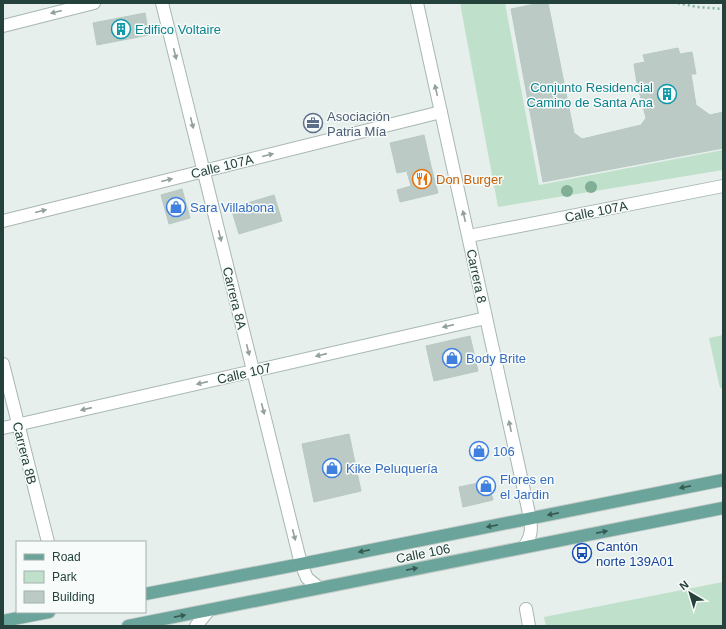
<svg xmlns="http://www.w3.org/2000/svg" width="726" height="629" font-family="Arial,sans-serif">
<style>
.green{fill:#bfe0ca}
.building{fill:#bbcac5;stroke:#b8c9c3}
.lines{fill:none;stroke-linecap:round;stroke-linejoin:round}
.minor-casing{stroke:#a8b7b3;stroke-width:14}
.major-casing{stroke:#c2cac8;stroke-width:14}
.path{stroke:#86b3a8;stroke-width:2.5;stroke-dasharray:2 3;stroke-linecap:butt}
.minor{stroke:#fff;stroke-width:12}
.major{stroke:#6aa49a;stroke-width:12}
.tree{fill:#80ae96}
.oneway{fill:#92a09e}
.oneway2{fill:#365a54}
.labels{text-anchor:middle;stroke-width:3;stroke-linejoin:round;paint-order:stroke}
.culture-label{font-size:13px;fill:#0d838f;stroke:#f7fbf9;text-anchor:start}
.service-label{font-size:13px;fill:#4e5e75;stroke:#f7fbf9;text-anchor:start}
.street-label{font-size:13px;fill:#24413c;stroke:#f7fbf9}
.food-label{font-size:13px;fill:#c56008;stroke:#f7fbf9;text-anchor:start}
.shop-label{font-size:13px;fill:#366cbe;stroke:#f7fbf9;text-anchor:start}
.transit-label{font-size:13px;fill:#164399;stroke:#f7fbf9;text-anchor:start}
</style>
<rect width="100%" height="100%" fill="#e6efeb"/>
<g class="green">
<polygon points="460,3 505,3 539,185 723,150 723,170 498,207"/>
<polygon points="723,335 723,388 720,388 709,338"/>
<polygon points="723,582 723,626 546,626 544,617"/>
</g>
<g class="building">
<polygon points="540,3 548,3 574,133 582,139 641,125 646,118 637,83 634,64 645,62 643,55 678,48 680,54 692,52 696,74 691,74 696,105 710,115 723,112 723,148 543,182 511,9"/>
<polygon points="145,13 149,35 97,45 93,23"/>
<polygon points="424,135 431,166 397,173 390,143"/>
<polygon points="431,166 438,193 400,202 397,190 411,186 407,172"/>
<polygon points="182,189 190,218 169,224 161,195"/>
<polygon points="274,195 282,221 239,234 231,208"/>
<polygon points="470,336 478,371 434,381 426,346"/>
<polygon points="349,434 361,491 314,502 302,444"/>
<polygon points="488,481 493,500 463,507 459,487"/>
</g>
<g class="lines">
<g class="minor-casing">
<g id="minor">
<polyline points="162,3 301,564 307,578 319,588"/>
<path d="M417,3L530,518C532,530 531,537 524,547"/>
<polyline points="3,26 94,3"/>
<polyline points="3,221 441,112"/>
<polyline points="469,236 723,186"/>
<polyline points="3,364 48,542"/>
<polyline points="3,428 486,318"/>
<polyline points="526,609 529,626"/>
<polyline points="196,626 209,610"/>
</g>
</g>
<g class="major-casing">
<g id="major">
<polyline points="145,594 301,564 723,480"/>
<polyline points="3,621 49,612"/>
<polyline points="128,626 723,508"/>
</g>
</g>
<polyline class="path" points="678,3 697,7 723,9"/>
<use href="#minor" class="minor"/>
<use href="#major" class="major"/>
</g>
<g class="tree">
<circle cx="591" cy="187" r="6"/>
<circle cx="567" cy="191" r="6"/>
</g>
<defs><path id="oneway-solid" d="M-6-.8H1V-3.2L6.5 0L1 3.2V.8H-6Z"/></defs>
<g class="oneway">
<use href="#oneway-solid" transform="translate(56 12) rotate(166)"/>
<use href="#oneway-solid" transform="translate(175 54) rotate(76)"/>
<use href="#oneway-solid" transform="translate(436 90) rotate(-103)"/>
<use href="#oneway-solid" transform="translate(192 123) rotate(76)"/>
<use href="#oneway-solid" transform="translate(268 155) rotate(-14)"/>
<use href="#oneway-solid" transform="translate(167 180) rotate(-14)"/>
<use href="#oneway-solid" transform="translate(41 211) rotate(-14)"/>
<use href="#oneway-solid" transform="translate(464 216) rotate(-103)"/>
<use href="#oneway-solid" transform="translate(220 236) rotate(76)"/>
<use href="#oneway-solid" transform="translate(448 326) rotate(167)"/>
<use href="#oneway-solid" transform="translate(248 350) rotate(76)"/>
<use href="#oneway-solid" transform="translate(321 355) rotate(167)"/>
<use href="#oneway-solid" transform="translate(202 383) rotate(167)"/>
<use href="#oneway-solid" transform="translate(86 409) rotate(167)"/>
<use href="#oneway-solid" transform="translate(263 409) rotate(76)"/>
<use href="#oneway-solid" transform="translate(510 426) rotate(-102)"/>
<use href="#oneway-solid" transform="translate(294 535) rotate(76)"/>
</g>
<g class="oneway2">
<use href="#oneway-solid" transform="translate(685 487) rotate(169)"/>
<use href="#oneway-solid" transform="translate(553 514) rotate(169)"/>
<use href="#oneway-solid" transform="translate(492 526) rotate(169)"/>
<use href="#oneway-solid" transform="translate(602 532) rotate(-11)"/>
<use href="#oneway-solid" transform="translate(364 551) rotate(169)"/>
<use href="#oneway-solid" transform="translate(412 569) rotate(-11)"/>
<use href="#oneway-solid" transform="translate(180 616) rotate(-11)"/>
</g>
<defs>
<g id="building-ring" transform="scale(1)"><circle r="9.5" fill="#f7fbf9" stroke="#0f9aa8" stroke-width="1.5"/><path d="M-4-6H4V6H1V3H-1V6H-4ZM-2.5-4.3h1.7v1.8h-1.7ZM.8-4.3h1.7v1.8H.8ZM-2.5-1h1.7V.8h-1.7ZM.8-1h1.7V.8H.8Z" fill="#0f9aa8"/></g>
<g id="office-ring" transform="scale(1)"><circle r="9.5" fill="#f7fbf9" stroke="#5c6f8a" stroke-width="1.5"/><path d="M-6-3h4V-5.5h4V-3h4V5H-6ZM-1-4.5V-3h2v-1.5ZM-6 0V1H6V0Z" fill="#5c6f8a"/></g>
<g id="restaurant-ring" transform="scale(1)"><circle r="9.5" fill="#f7fbf9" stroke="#e8710a" stroke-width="1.5"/><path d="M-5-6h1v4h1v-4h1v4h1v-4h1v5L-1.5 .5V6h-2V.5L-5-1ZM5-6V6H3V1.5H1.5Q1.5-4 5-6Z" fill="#e8710a"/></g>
<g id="shop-ring" transform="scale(1)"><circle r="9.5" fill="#f7fbf9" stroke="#3f7fe0" stroke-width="1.5"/><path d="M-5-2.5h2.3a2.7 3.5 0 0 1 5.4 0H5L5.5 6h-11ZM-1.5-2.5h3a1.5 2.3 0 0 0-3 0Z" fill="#3f7fe0"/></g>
<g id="bus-ring" transform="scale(1)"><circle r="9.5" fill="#f7fbf9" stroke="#1a4fb4" stroke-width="1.5"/><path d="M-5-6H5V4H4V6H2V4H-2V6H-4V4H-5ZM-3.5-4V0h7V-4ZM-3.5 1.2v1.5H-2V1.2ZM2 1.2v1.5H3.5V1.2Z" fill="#1a4fb4"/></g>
</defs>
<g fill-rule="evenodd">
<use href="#building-ring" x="121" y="29"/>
<use href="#building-ring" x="667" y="94"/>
<use href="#office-ring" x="313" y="123"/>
<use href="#restaurant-ring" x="422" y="179"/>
<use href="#shop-ring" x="176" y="207"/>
<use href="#shop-ring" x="452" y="358"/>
<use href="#shop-ring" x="479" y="451"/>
<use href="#shop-ring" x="332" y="468"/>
<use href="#shop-ring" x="486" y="486"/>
<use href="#bus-ring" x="582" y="553"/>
</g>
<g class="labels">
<g class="culture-label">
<text x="135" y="34">Edifico Voltaire</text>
<text x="653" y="92" text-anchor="end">Conjunto Residencial<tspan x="653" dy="15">Camino de Santa Ana</tspan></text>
</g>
<g class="service-label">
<text x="327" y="121">Asociación<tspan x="327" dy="15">Patria Mía</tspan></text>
</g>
<g class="street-label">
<text transform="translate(222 166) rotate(-14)" y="5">Calle 107A</text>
<text transform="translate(596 211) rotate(-11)" y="5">Calle 107A</text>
<text transform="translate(477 276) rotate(78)" y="5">Carrera 8</text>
<text transform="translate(235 298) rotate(76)" y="5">Carrera 8A</text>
<text transform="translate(244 373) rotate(-13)" y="5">Calle 107</text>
<text transform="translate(25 453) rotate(76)" y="5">Carrera 8B</text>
<text transform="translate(423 553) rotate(-11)" y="5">Calle 106</text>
</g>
<g class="food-label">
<text x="436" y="184">Don Burger</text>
</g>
<g class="shop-label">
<text x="190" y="212">Sara Villabona</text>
<text x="466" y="363">Body Brite</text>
<text x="493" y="456">106</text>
<text x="346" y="473">Kike Peluquería</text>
<text x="500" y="484">Flores en<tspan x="500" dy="15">el Jardin</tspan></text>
</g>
<g class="transit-label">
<text x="596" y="551">Cantón<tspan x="596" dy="15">norte 139A01</tspan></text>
</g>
</g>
<rect width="726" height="629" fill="none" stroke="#24413c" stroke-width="8"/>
<rect x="16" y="541" width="130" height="72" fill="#f7fbf9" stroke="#a3b1ad"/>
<rect x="24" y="554" width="20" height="6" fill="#6aa49a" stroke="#a3b1ad"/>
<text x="52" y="561" font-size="12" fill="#24413c">Road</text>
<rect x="24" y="571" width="20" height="12" fill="#bfe0ca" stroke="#a3b1ad"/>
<text x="52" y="581" font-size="12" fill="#24413c">Park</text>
<rect x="24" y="591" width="20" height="12" fill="#bbcac5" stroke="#a3b1ad"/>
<text x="52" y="601" font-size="12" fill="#24413c">Building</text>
<g transform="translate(690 593) rotate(322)" stroke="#f7fbf9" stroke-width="3" paint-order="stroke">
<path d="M0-3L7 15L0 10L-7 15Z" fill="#24413c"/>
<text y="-6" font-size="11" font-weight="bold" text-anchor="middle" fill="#24413c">N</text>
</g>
</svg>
